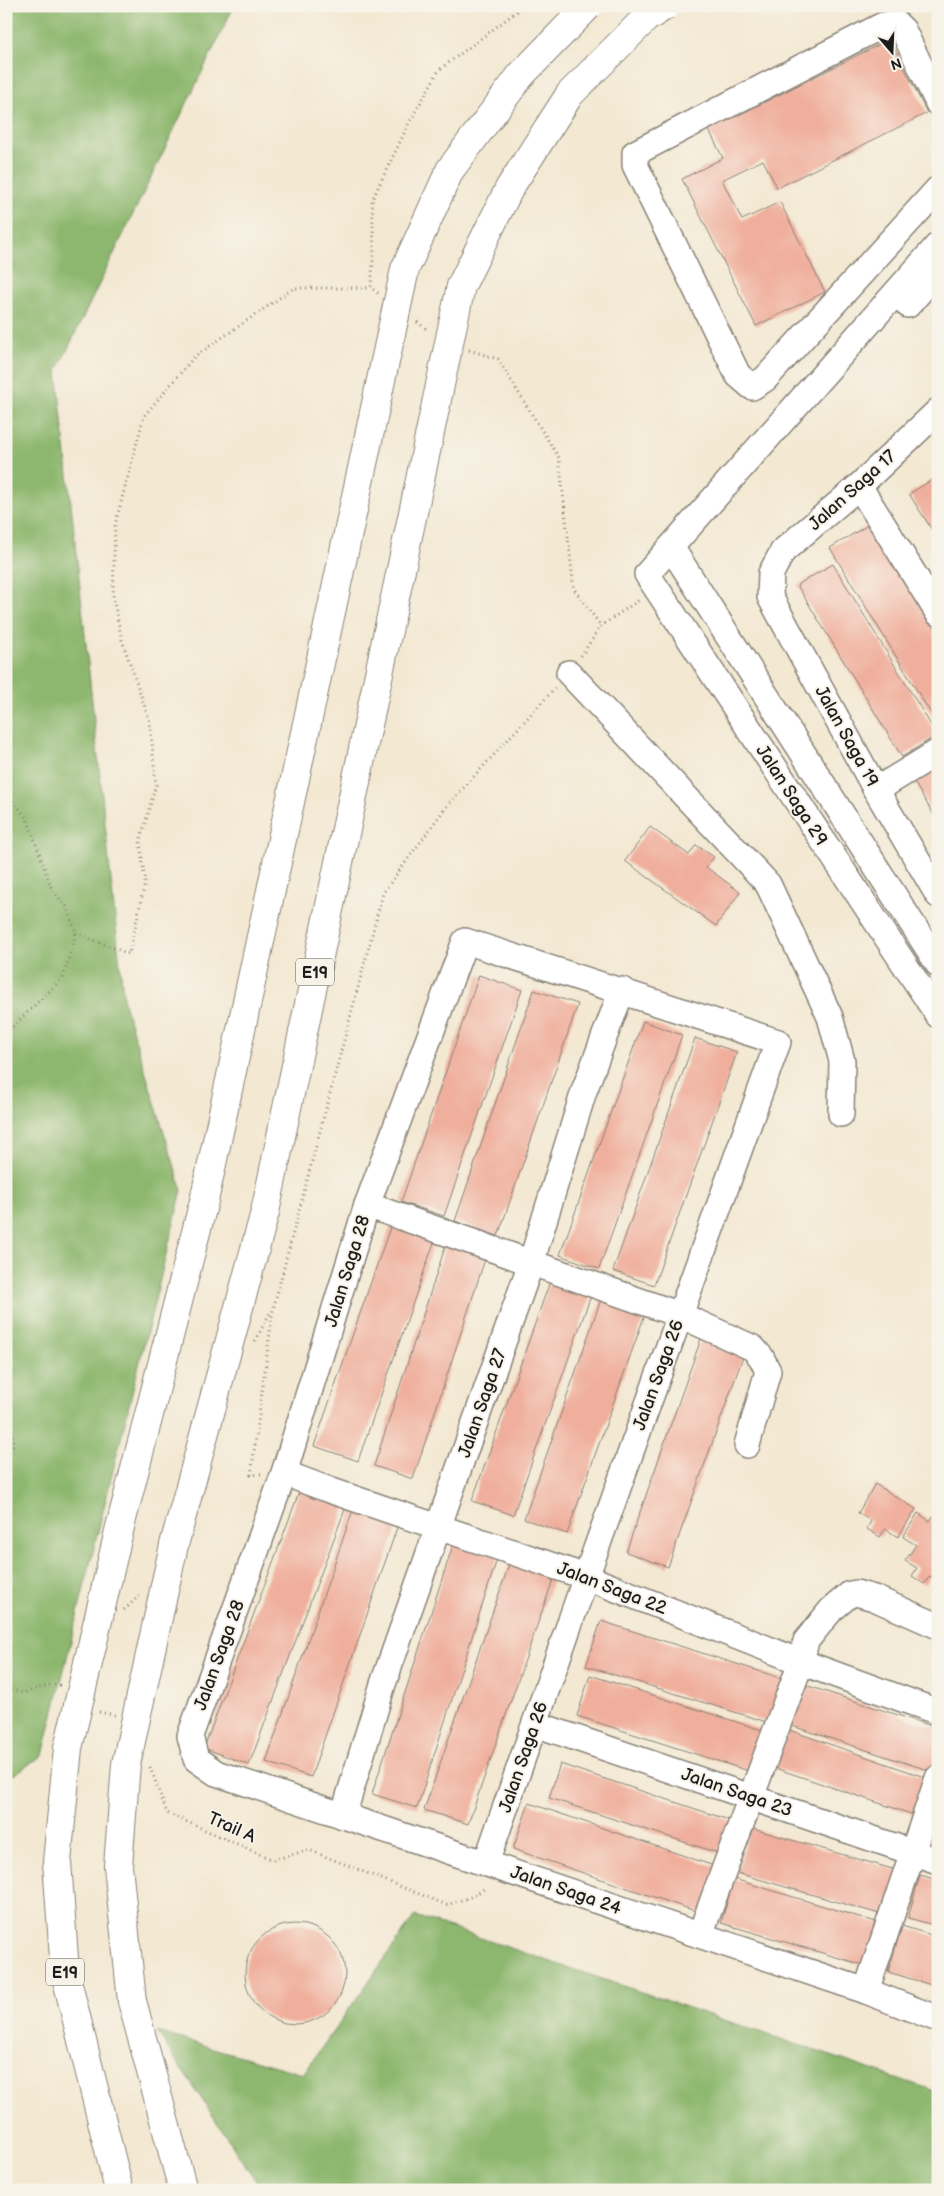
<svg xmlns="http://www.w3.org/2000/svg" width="944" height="2196" font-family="'Balsamiq Sans',sans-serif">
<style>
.forest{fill:#8db76e;stroke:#546a45}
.building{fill:#f0af9c}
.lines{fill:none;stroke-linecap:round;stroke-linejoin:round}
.minor-casing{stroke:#888277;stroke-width:28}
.highway-casing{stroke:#888277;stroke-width:30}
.path{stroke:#888277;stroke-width:3;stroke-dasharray:1 4;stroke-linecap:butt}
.minor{stroke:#fff;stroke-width:25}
.highway{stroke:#fff;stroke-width:28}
.highway-bridge-casing{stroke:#888277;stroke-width:30;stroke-linecap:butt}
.highway-bridge{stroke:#fff;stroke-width:28}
.labels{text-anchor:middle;stroke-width:4;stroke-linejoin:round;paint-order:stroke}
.shield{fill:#f7f3e8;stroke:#5e5c59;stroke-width:1}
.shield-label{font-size:16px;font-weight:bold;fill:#1c1c1c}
.street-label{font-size:18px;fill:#1c1c1c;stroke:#f7f3e8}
</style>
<rect width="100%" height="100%" fill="#f7f3e8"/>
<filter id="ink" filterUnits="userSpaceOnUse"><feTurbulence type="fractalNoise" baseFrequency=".02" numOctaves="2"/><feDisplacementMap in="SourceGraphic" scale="10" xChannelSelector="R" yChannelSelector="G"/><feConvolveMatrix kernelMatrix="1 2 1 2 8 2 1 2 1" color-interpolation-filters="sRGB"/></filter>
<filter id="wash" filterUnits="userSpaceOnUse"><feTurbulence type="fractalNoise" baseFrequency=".0096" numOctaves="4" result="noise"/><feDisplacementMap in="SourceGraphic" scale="20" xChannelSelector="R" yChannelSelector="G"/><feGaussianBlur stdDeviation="1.12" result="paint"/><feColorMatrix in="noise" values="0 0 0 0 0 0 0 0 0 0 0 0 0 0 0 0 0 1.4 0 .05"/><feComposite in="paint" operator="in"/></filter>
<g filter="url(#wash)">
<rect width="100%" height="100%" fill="#f3e8d2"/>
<g class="forest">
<polygon points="6,6 234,6 57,371 124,1003 182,1190 43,1755 6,1780"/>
<polygon points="415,1916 938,2092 938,2190 262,2190 157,2032 303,2074"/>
</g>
<g id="blocks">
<g class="building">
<polygon points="890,39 927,113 777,188 763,160 722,180 742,220 780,202 825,292 756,326 682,179 723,158 709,130"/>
<polygon points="938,476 938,539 909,494"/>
<polygon points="873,522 938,629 938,725 830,548"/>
<polygon points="833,564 937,735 902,757 797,585"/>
<polygon points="938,755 938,822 908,772"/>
<polygon points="650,827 689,855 696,845 714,857 706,867 740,892 716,926 625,861"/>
<polygon points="479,975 522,990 444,1216 401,1202"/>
<polygon points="534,990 578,1004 498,1236 455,1221"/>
<polygon points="643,1021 682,1035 599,1269 560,1255"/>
<polygon points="695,1038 737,1052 654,1285 613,1271"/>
<polygon points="394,1216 438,1231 358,1461 314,1446"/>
<polygon points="449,1235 489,1247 413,1479 374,1466"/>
<polygon points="554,1270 595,1284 513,1515 472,1501"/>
<polygon points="606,1285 650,1300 567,1534 524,1519"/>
<polygon points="708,1319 751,1334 668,1567 626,1552"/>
<polygon points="875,1484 916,1509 898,1537 885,1529 880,1537 867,1529 871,1521 858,1513"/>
<polygon points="301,1487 347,1504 249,1765 204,1748"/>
<polygon points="355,1504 400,1519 311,1777 266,1762"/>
<polygon points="918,1513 930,1521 933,1516 938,1519 938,1581 930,1576 924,1584 912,1576 917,1568 905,1561 916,1545 903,1537"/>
<polygon points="455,1539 499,1553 417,1808 372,1794"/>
<polygon points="512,1556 556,1571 468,1824 424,1810"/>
<polygon points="601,1621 787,1680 773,1724 586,1666"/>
<polygon points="590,1675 768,1732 755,1773 577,1716"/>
<polygon points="802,1684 938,1728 937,1773 789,1725"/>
<polygon points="789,1730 936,1781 923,1818 775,1768"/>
<polygon points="560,1764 735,1822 724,1855 549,1798"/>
<polygon points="529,1803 720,1868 704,1914 513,1849"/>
<polygon points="750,1828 903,1872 890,1917 737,1873"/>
<polygon points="920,1875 938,1880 938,1926 908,1918"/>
<polygon points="734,1879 886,1925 873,1968 721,1923"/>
<circle cx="295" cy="1974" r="50"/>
<polygon points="902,1926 938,1937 938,1987 888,1972"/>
</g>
</g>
</g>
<g filter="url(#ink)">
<use href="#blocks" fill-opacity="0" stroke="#888277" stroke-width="1"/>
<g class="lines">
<g class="minor-casing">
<g id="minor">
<polyline points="938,103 903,30 896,23 883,25 635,153 635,165 738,375 752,387 765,379 938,189"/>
<polyline points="938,245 647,574 938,1015"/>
<polyline points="908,305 938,271"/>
<polyline points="938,411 859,486 783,551 771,573 770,597 876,790 938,895"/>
<polyline points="859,486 938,613"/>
<polyline points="671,547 938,964"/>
<polyline points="569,673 768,884 830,1017 842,1061 841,1114"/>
<polyline points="876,790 938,752"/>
<polyline points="367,1205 680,1315 753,1348 761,1357 768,1371 747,1445"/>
<polyline points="284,1473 332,1491 586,1577 801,1662 938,1712"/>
<polyline points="535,1724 938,1861"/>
<polyline points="343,1816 383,1684 531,1263 584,1091 622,990"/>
<polyline points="486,1863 586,1577 778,1042 465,941 367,1205 284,1473 190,1736 196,1759 216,1773 866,1991 938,2019"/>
<polyline points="700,1935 801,1662 806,1641 831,1610 850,1594 856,1593 874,1598 938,1626"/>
<polyline points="866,1991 938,1778"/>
</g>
</g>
<g class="highway-casing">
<g id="highway">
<polyline points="68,1748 57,1862 65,1972 119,2190"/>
<polyline points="132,2001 183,2190"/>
</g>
</g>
<g class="path">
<polyline points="378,293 371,288 374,249 372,200 409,123 439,70 524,6"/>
<polyline points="417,322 428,330"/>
<polyline points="469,350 498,359 559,458 574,589 601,626"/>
<polyline points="581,656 601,626 639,600"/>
<polyline points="6,793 27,818 52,890 67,907 76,933 63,978 6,1033"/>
<polyline points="76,933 129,954 145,883 140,841 156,785 150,722 122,640 113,597 115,525 144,416 194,357 294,288 371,288"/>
<polyline points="255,1341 271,1311"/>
<polyline points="6,1401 10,1410 13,1445 6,1457"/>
<polyline points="261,1474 251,1475 273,1309 383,893 446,807 555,688"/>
<polyline points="124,1610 139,1596"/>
<polyline points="6,1688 23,1693 49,1685 61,1685"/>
<polyline points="99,1712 115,1715"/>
<polyline points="150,1767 167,1813 273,1860 309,1850 447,1905 473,1896 487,1887"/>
</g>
<use href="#minor" class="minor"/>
<use href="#highway" class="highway"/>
<g class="highway-bridge-casing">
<g id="highway-bridge">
<polyline points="68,1748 119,1531 204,1201 405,269 450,170 521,75 588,6"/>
<polyline points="132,2001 118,1866 126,1764 174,1545 265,1212 461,286 510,187 570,94 646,18 665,6"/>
</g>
</g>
<use href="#highway-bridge" class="highway-bridge"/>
</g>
</g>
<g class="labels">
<g class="shield">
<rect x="296" y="958.5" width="38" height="27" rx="4"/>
<rect x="46" y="1958.5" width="38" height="27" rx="4"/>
</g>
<g class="shield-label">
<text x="315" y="978">E19</text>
<text x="65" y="1978">E19</text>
</g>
<g class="street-label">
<text transform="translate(852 490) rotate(-42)" y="6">Jalan Saga 17</text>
<text transform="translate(847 736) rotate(61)" y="6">Jalan Saga 19</text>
<text transform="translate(792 795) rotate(57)" y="6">Jalan Saga 29</text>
<text transform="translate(347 1271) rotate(-73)" y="6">Jalan Saga 28</text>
<text transform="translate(658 1375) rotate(-70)" y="6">Jalan Saga 26</text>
<text transform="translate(482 1403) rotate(-71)" y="6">Jalan Saga 27</text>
<text transform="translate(612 1588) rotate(21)" y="6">Jalan Saga 22</text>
<text transform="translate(219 1655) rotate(-70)" y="6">Jalan Saga 28</text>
<text transform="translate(523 1757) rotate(-71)" y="6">Jalan Saga 26</text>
<text transform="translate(737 1792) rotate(19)" y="6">Jalan Saga 23</text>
<text transform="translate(232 1827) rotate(24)" y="6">Trail A</text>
<text transform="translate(566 1890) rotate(19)" y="6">Jalan Saga 24</text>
</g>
</g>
<rect width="944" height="2196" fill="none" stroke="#f7f3e8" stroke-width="25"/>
<g transform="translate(892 52) rotate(161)" stroke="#f7f3e8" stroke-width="4" paint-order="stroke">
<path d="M0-4L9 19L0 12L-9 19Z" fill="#1c1c1c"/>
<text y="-8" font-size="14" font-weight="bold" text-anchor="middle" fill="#1c1c1c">N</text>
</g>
</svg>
